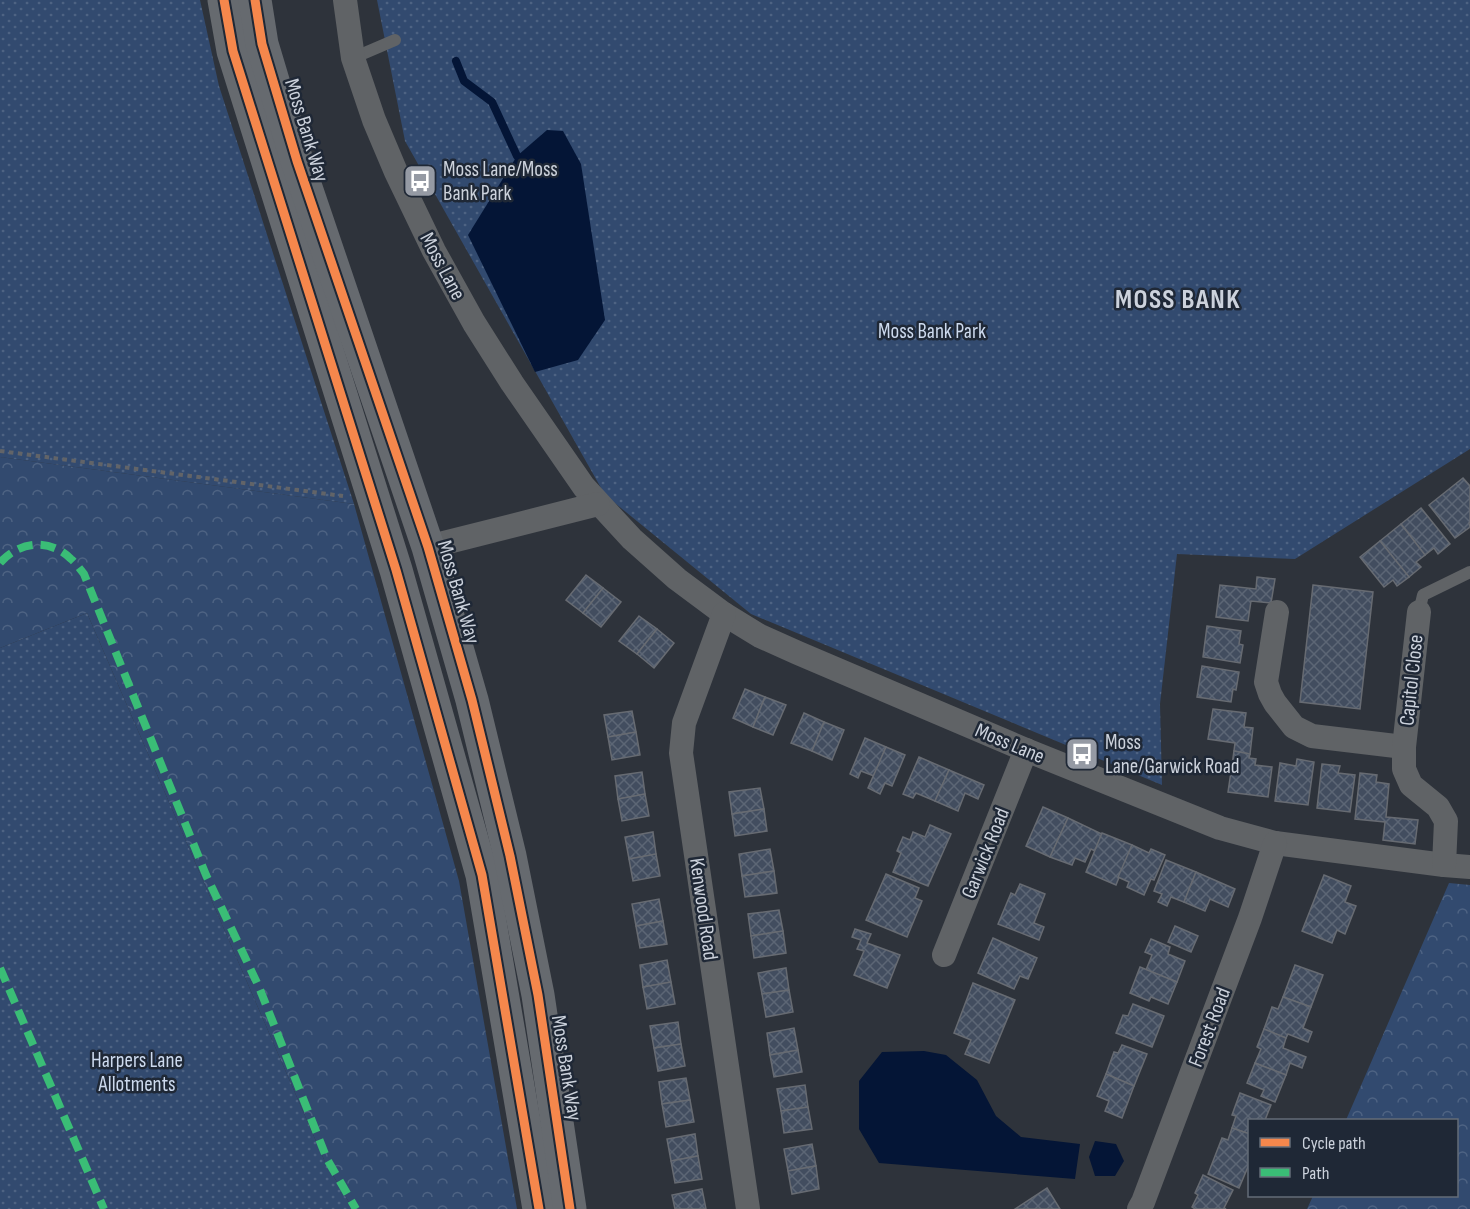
<svg xmlns="http://www.w3.org/2000/svg" width="1470" height="1209" font-family="'Sofia Sans Condensed',sans-serif">
<style>
.forest{fill:url(#forest-crowns)}
.park{fill:url(#park-dots)}
.water{fill:#041536}
.lines{fill:none;stroke-linecap:round;stroke-linejoin:round}
.stream{stroke:#041536;stroke-width:8}
.building{fill:url(#building-cross-hatch);stroke:#676b72;stroke-width:1.5}
.path{stroke:#626468;stroke-width:4;stroke-dasharray:4.5 4.5;stroke-linecap:butt}
.lane{stroke:#606366;stroke-width:12}
.street{stroke:#606366;stroke-width:24}
.highway{stroke:#666a6f;stroke-width:33}
.quiet{stroke:#3abd76;stroke-width:8;stroke-dasharray:15 8;stroke-linecap:butt}
.cycleway-casing{stroke:#1f2836;stroke-width:13}
.cycleway{stroke:#f5874c;stroke-width:9}
.labels{text-anchor:middle;stroke-width:5;stroke-linejoin:round;paint-order:stroke}
.street-label{font-size:21px;fill:#ccd2dc;stroke:#1f2836}
.poi-label{font-size:21px;fill:#ccd2dc;stroke:#1f2836;text-anchor:start}
.park-label{font-size:21px;fill:#cddaee;stroke:#1f2836}
.district-label{font-size:27px;font-weight:bold;letter-spacing:1.5px;fill:#ccd2dc;stroke:#1f2836}
</style>
<defs>
<pattern id="forest-crowns" width="20" height="18" patternUnits="userSpaceOnUse" patternTransform="scale(1.5)"><rect width="20" height="18" fill="#324a6f"/><path d="M2 6a3 3 0 1 1 6 0M12 15a3 3 0 1 1 6 0" fill="none" stroke="#4e6383"/></pattern>
<pattern id="park-dots" width="8" height="8" patternUnits="userSpaceOnUse" patternTransform="scale(1.5)"><rect width="8" height="8" fill="#324a6f"/><path d="M2 2h.1M6 6h.1" fill="none" stroke="#4e6383" stroke-width="1.8" stroke-linecap="round"/></pattern>
<pattern id="building-cross-hatch" width="8" height="8" patternUnits="userSpaceOnUse" patternTransform="scale(1.5)"><rect width="8" height="8" fill="#424d5f"/><path d="M0 0l8 8M0 8l8-8" fill="none" stroke="#5c6675"/></pattern>
</defs>
<rect width="100%" height="100%" fill="#2e333b"/>
<g class="forest">
<polygon points="0,457 354,504 459,881 517,1209 353,1209 325,1162 87,613 0,648"/>
<polygon points="1449,883 1470,885 1470,1209 1307,1209 1313,1196 1456,1196 1456,1120 1346,1120"/>
</g>
<g class="park">
<polygon points="0,0 200,0 219,86 354,504 0,457"/>
<polygon points="377,0 1470,0 1470,449 1295,559 1177,554 1160,704 1162,785 751,614 605,495 405,141"/>
<polygon points="87,613 325,1162 353,1209 0,1209 0,648"/>
</g>
<g class="water">
<polygon points="547,130 563,131 581,164 605,320 578,360 535,372 468,235 517,156"/>
<polygon points="924,1051 946,1055 977,1080 996,1116 1021,1137 1080,1144 1075,1179 879,1163 859,1129 859,1081 882,1052"/>
<polygon points="1095,1141 1116,1144 1124,1161 1115,1176 1095,1176 1089,1157"/>
</g>
<g class="lines">
<polyline class="stream" points="456,61 464,81 492,102 517,156"/>
</g>
<g class="building">
<polygon points="1463,478 1470,486 1470,522 1469,523 1470,527 1455,538 1429,505"/>
<polygon points="1421,508 1450,544 1438,554 1434,548 1425,555 1401,524"/>
<polygon points="1401,524 1425,555 1416,562 1421,567 1409,577 1380,541"/>
<polygon points="1380,541 1409,577 1397,586 1393,580 1384,587 1360,557"/>
<polygon points="586,575 603,588 583,613 566,600"/>
<polygon points="1257,577 1275,579 1271,603 1251,601 1248,621 1216,617 1220,585 1256,589"/>
<polygon points="1313,585 1373,592 1360,709 1300,702"/>
<polygon points="603,588 621,602 601,627 583,613"/>
<polygon points="639,616 657,629 637,654 619,641"/>
<polygon points="1207,626 1241,631 1239,644 1243,645 1240,663 1203,657"/>
<polygon points="657,629 674,643 654,668 637,654"/>
<polygon points="1202,666 1239,672 1236,690 1233,689 1231,702 1197,697"/>
<polygon points="745,689 765,697 753,727 733,718"/>
<polygon points="765,697 786,705 773,735 753,727"/>
<polygon points="1213,709 1246,713 1244,727 1253,728 1250,754 1234,751 1235,743 1208,739"/>
<polygon points="632,711 636,732 608,737 604,715"/>
<polygon points="804,713 824,722 812,751 791,743"/>
<polygon points="824,722 844,730 832,760 812,751"/>
<polygon points="636,732 640,755 612,760 608,737"/>
<polygon points="865,738 886,747 874,776 861,771 858,778 850,774"/>
<polygon points="886,747 905,755 892,786 885,783 880,794 868,788"/>
<polygon points="1234,751 1250,754 1249,758 1256,759 1255,765 1272,767 1268,797 1228,792"/>
<polygon points="919,757 949,770 935,801 916,793 913,798 903,794"/>
<polygon points="1297,759 1314,762 1308,805 1275,801 1280,763 1296,766"/>
<polygon points="1322,764 1340,766 1338,773 1355,775 1350,812 1317,808"/>
<polygon points="949,770 984,785 978,799 965,793 958,811 935,801"/>
<polygon points="642,772 645,794 618,799 615,776"/>
<polygon points="1360,773 1377,775 1376,782 1389,784 1386,817 1418,820 1415,844 1383,840 1385,822 1355,819"/>
<polygon points="760,788 764,809 732,814 729,792"/>
<polygon points="645,794 649,816 622,821 618,799"/>
<polygon points="1043,807 1068,818 1050,857 1026,846"/>
<polygon points="764,809 767,831 735,836 732,814"/>
<polygon points="1068,818 1102,834 1095,851 1091,849 1085,862 1075,858 1072,865 1050,857"/>
<polygon points="930,825 951,834 928,886 893,872 901,853 897,851 903,837 910,840 913,832 925,837"/>
<polygon points="653,832 656,854 629,859 625,837"/>
<polygon points="1102,833 1132,845 1116,885 1086,872"/>
<polygon points="1132,845 1149,853 1151,849 1165,855 1154,880 1151,879 1144,895 1127,887 1129,882 1118,877"/>
<polygon points="770,849 774,871 742,876 739,854"/>
<polygon points="656,854 660,876 633,881 629,859"/>
<polygon points="1166,860 1196,872 1184,902 1171,897 1167,906 1158,902 1162,894 1154,891"/>
<polygon points="774,871 777,893 745,897 742,876"/>
<polygon points="1196,872 1235,889 1228,907 1210,899 1205,911 1184,902"/>
<polygon points="886,874 919,888 915,898 922,901 907,937 866,920"/>
<polygon points="1324,875 1351,886 1345,902 1356,906 1345,934 1337,930 1332,943 1302,931"/>
<polygon points="1020,884 1045,894 1034,923 1044,927 1039,940 998,924 1011,893 1015,895"/>
<polygon points="659,899 663,921 636,926 632,904"/>
<polygon points="779,910 783,931 751,936 748,914"/>
<polygon points="663,921 667,944 640,948 636,926"/>
<polygon points="1175,926 1198,936 1191,952 1168,942"/>
<polygon points="855,929 871,934 867,943 900,955 887,988 854,975 864,951 857,949 861,940 852,937"/>
<polygon points="783,931 786,953 754,958 751,936"/>
<polygon points="993,938 1037,958 1028,979 1020,976 1014,989 978,973"/>
<polygon points="1151,939 1170,947 1168,954 1185,961 1177,982 1146,970 1152,955 1145,952"/>
<polygon points="667,960 671,982 643,987 640,965"/>
<polygon points="1295,965 1323,975 1311,1007 1283,997"/>
<polygon points="1140,967 1177,982 1168,1004 1151,997 1149,1001 1130,993"/>
<polygon points="786,968 789,990 762,994 758,973"/>
<polygon points="671,982 675,1004 647,1009 643,987"/>
<polygon points="973,983 1015,1000 989,1063 965,1054 971,1040 954,1033"/>
<polygon points="789,990 793,1012 766,1017 762,994"/>
<polygon points="1283,997 1311,1007 1303,1028 1312,1032 1308,1042 1288,1034 1286,1038 1264,1029 1272,1007 1278,1009"/>
<polygon points="1133,1004 1164,1016 1152,1047 1116,1033 1123,1015 1128,1016"/>
<polygon points="678,1022 681,1044 654,1048 650,1026"/>
<polygon points="794,1028 798,1050 770,1055 767,1033"/>
<polygon points="1264,1029 1286,1038 1283,1048 1306,1057 1302,1068 1290,1063 1286,1075 1255,1063 1261,1049 1257,1047"/>
<polygon points="681,1044 685,1066 658,1071 654,1048"/>
<polygon points="1122,1045 1147,1054 1134,1086 1106,1074 1114,1052 1118,1053"/>
<polygon points="798,1050 802,1072 774,1077 770,1055"/>
<polygon points="1255,1063 1286,1075 1275,1102 1261,1096 1264,1090 1247,1083"/>
<polygon points="1106,1074 1134,1086 1122,1118 1105,1111 1109,1101 1097,1096"/>
<polygon points="686,1078 690,1100 662,1104 659,1082"/>
<polygon points="805,1085 808,1107 781,1111 777,1089"/>
<polygon points="1240,1093 1271,1105 1265,1120 1250,1120 1250,1134 1232,1128 1236,1116 1232,1115"/>
<polygon points="690,1100 694,1122 666,1127 662,1104"/>
<polygon points="808,1107 812,1129 784,1133 781,1111"/>
<polygon points="1232,1128 1250,1134 1250,1162 1239,1188 1208,1174 1222,1138 1228,1140"/>
<polygon points="695,1134 698,1156 671,1161 667,1139"/>
<polygon points="812,1144 816,1166 788,1171 784,1149"/>
<polygon points="698,1156 702,1179 675,1183 671,1161"/>
<polygon points="816,1166 819,1189 792,1194 788,1171"/>
<polygon points="1203,1175 1233,1190 1224,1208 1226,1209 1195,1209 1192,1207 1198,1195 1195,1193"/>
<polygon points="1047,1188 1060,1209 1015,1209"/>
<polygon points="702,1189 706,1209 675,1209 672,1195"/>
</g>
<g class="lines">
<polyline class="path" points="0,451 343,496"/>
<g class="lane">
<polyline points="353,58 395,40"/>
<polyline points="1419,612 1423,595 1470,572"/>
</g>
<g class="street">
<polyline points="345,0 353,58 374,120 396,172 434,251 474,323 512,383 584,487 632,539 677,579 724,614 760,636 798,653 1026,750 1220,828 1275,843 1444,865 1470,867"/>
<polyline points="428,547 598,504"/>
<polyline points="1277,612 1266,682 1270,694 1275,703 1294,727 1312,736 1404,747"/>
<polyline points="1419,612 1404,747 1404,769 1411,785 1438,807 1446,821 1444,865"/>
<polyline points="724,614 684,723 681,753 748,1209"/>
<polyline points="944,955 1026,750"/>
<polyline points="1139,1209 1143,1202 1250,918 1275,843"/>
</g>
<g class="highway">
<polyline points="224,0 233,51 396,570 482,875 539,1209"/>
<polyline points="255,0 262,44 297,161 428,547 472,700 510,856 538,995 570,1209"/>
</g>
<g class="quiet">
<path d="M0,563C19,541 50,538 71,559C76,563 80,569 84,574L206,875L259,987L327,1159L356,1209"/>
<polyline points="0,968 104,1209"/>
</g>
<g class="cycleway-casing">
<g id="cycleway">
<polyline points="224,0 233,51 396,570 482,875 539,1209"/>
<polyline points="255,0 262,44 297,161 428,547 472,700 510,856 538,995 570,1209"/>
</g>
</g>
<use href="#cycleway" class="cycleway"/>
</g>
<defs>
<g id="bus-square" transform="scale(1.725)"><rect x="-9" y="-9" width="18" height="18" rx="4" fill="#959aa4" stroke="#1f2836"/><path d="M-5-6H5V4H4V6H2V4H-2V6H-4V4H-5ZM-3.5-4V0h7V-4ZM-3.5 1.2v1.5H-2V1.2ZM2 1.2v1.5H3.5V1.2Z" fill="#fff"/></g>
</defs>
<g fill-rule="evenodd">
<use href="#bus-square" x="420" y="181"/>
<use href="#bus-square" x="1082" y="754"/>
</g>
<g class="labels">
<g class="street-label">
<text transform="translate(307 130) rotate(73)" y="7">Moss Bank Way</text>
<text transform="translate(443 266) rotate(62)" y="7">Moss Lane</text>
<text transform="translate(459 592) rotate(74)" y="7">Moss Bank Way</text>
<text transform="translate(1411 680) rotate(-84)" y="7">Capitol Close</text>
<text transform="translate(1010 743) rotate(23)" y="7">Moss Lane</text>
<text transform="translate(985 853) rotate(-68)" y="7">Garwick Road</text>
<text transform="translate(704 909) rotate(82)" y="7">Kenwood Road</text>
<text transform="translate(1209 1027) rotate(-69)" y="7">Forest Road</text>
<text transform="translate(567 1068) rotate(81)" y="7">Moss Bank Way</text>
</g>
<g class="poi-label">
<text x="443" y="176">Moss Lane/Moss<tspan x="443" dy="24">Bank Park</tspan></text>
<text x="1105" y="749">Moss<tspan x="1105" dy="24">Lane/Garwick Road</tspan></text>
</g>
<g class="park-label">
<text x="932" y="338">Moss Bank Park</text>
<text x="137" y="1067">Harpers Lane<tspan x="137" dy="24">Allotments</tspan></text>
</g>
<g class="district-label">
<text x="1178" y="308">MOSS BANK</text>
</g>
</g>
<rect x="1248" y="1119" width="210" height="78" fill="#1f2836" stroke="#646c78" stroke-width="1.5"/>
<rect x="1260" y="1138" width="30" height="9" fill="#f5874c" stroke="#646c78" stroke-width="1.5"/>
<text x="1302" y="1149" font-size="18" fill="#ccd2dc">Cycle path</text>
<rect x="1260" y="1168" width="30" height="9" fill="#3abd76" stroke="#646c78" stroke-width="1.5"/>
<text x="1302" y="1179" font-size="18" fill="#ccd2dc">Path</text>
</svg>
